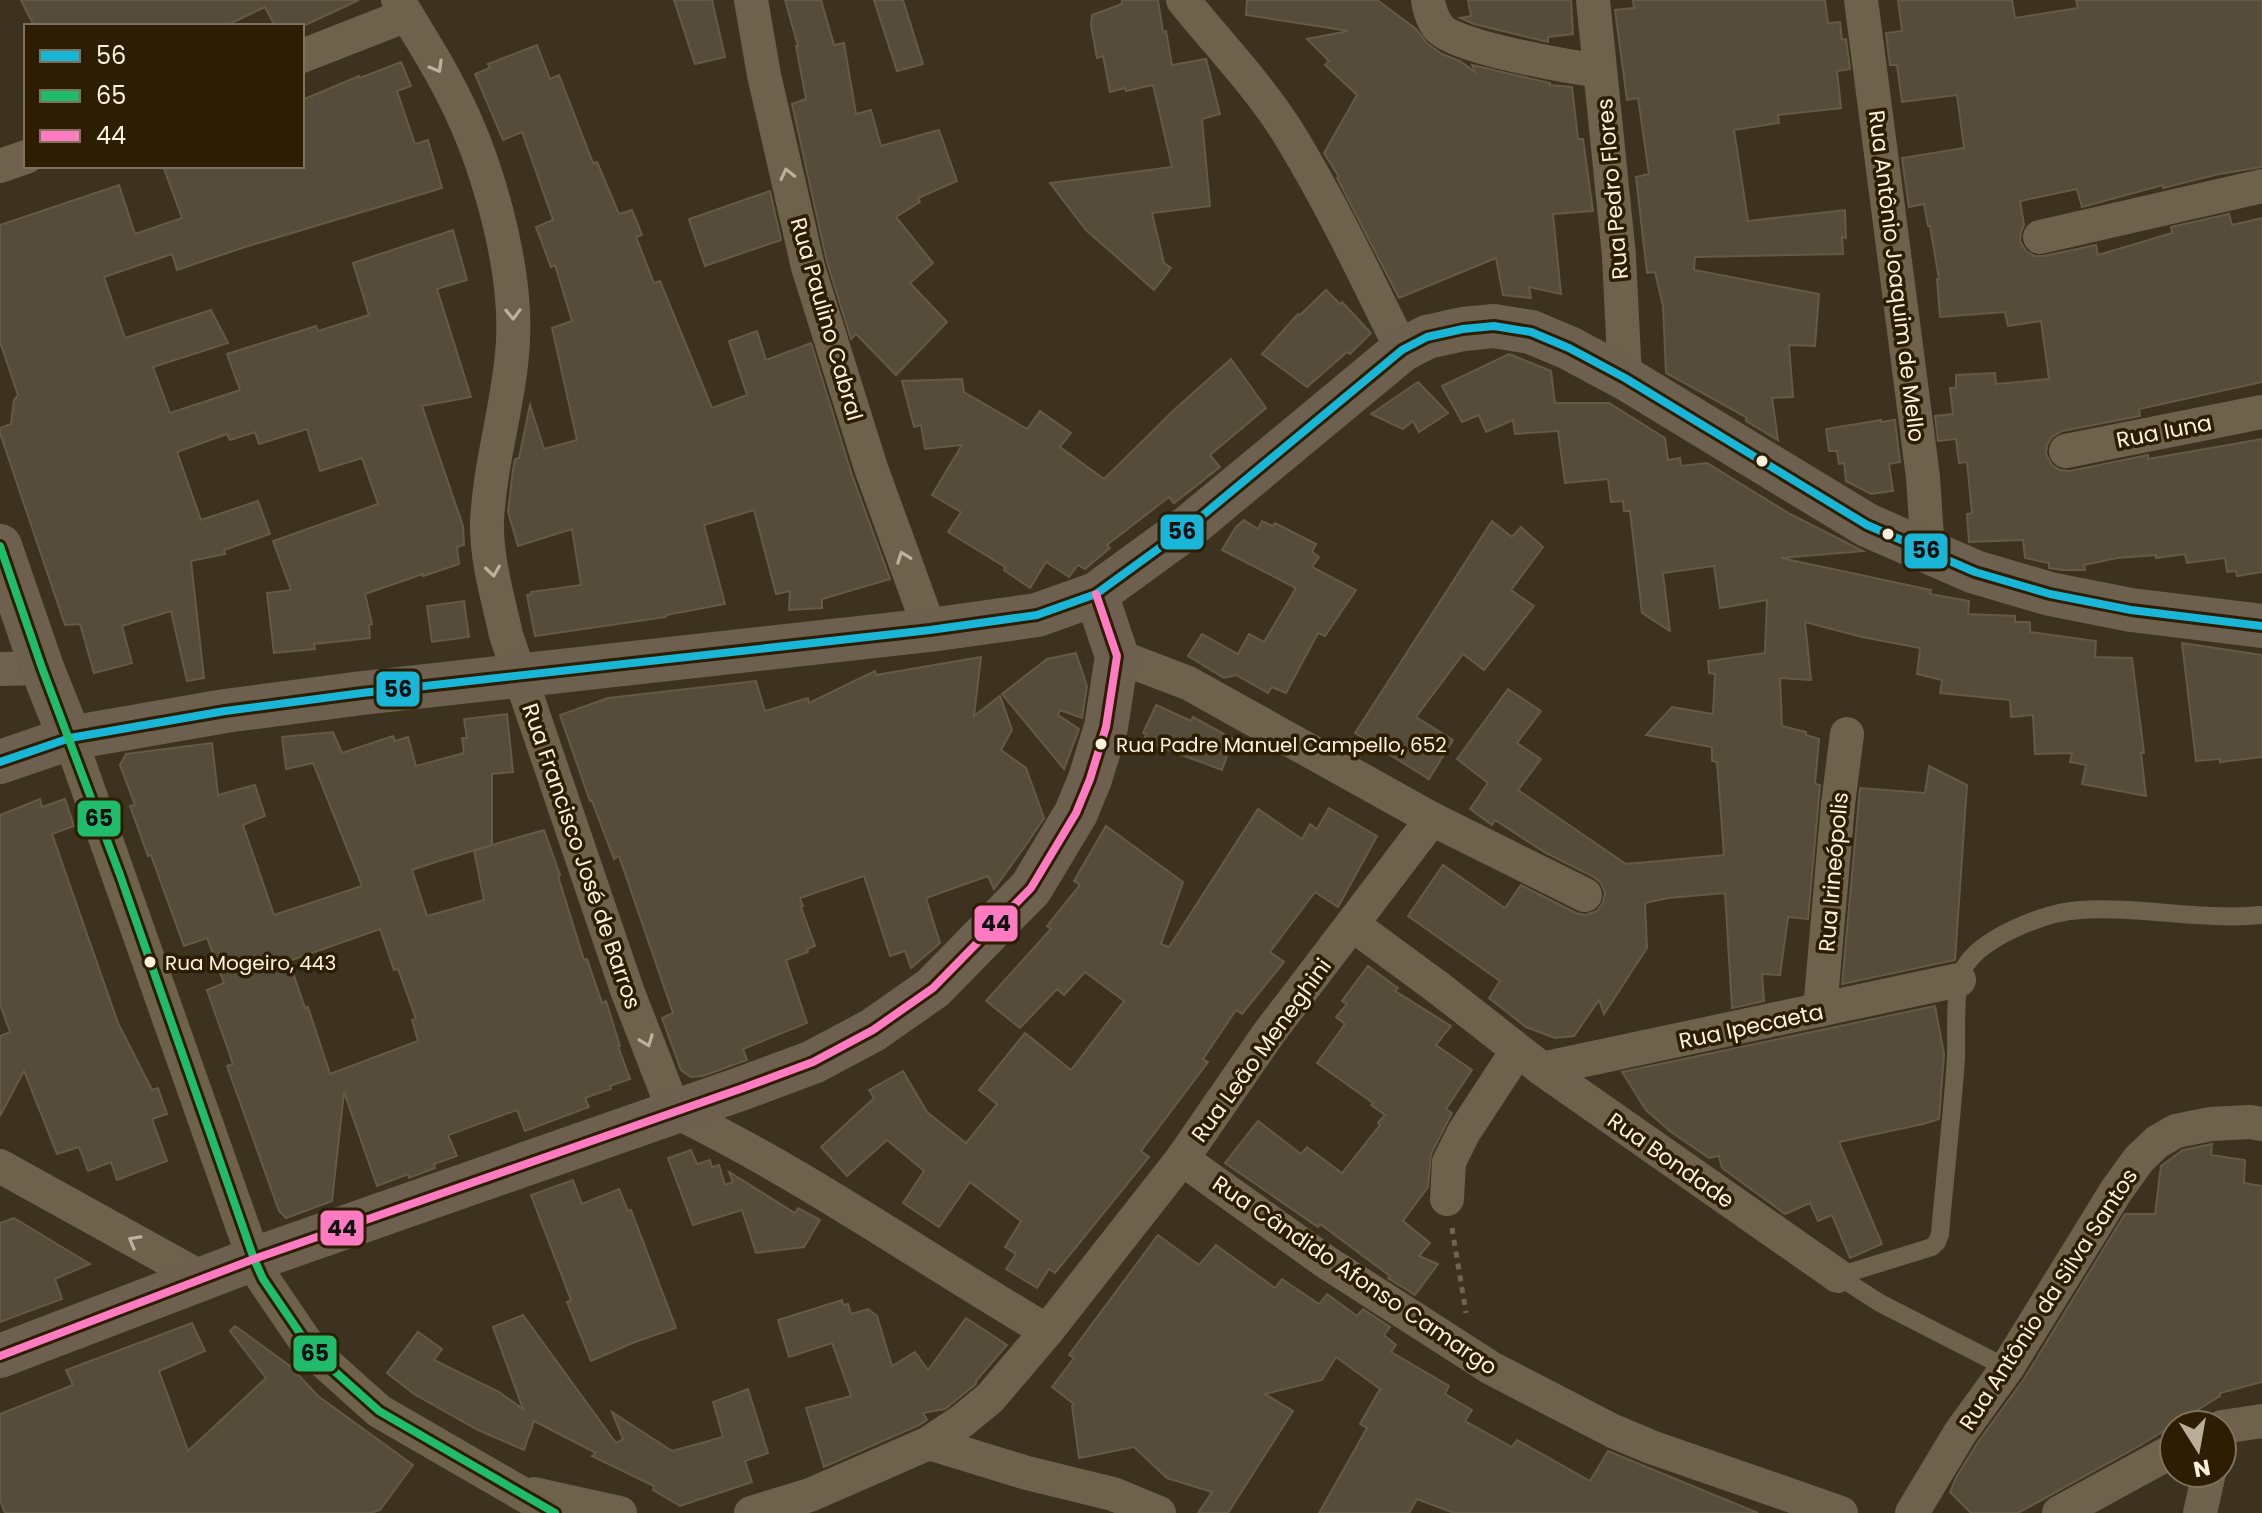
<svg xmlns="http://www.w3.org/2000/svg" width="2262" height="1513" font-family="Poppins,sans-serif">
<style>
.building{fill:#564c3b;stroke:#665945;stroke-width:2;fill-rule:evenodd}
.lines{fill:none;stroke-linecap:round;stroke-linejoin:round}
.path{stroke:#706553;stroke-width:5;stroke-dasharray:6 6;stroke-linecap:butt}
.lane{stroke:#6f624d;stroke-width:18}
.street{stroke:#6f624d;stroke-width:34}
.secondary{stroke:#6d604e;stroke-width:44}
.bus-1-casing{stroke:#2d1d03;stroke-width:14}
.bus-2-casing{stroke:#2d1d03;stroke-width:14}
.bus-3-casing{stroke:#2d1d03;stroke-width:14}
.bus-1{stroke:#1ab6d8;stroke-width:8}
.bus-2{stroke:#20bc6c;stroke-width:8}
.bus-3{stroke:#fe7ac1;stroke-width:8}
.oneway{stroke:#bdb09c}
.bus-dot{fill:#fdf0dd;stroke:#2d1d03;stroke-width:3}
.labels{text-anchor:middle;stroke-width:7;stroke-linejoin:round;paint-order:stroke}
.bus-label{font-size:20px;fill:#fdf0dd;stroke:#2d1d03;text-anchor:start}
.street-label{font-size:22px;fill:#fdf0dd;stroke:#2d1d03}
.line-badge{stroke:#2d1d03;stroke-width:3}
.pale-badge-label{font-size:22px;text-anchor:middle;font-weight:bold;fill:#111}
</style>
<rect width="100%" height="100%" fill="#3d3220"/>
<g class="building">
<polygon points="21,0 359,0 303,26 275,26 265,7 225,26 34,26"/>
<polygon points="674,0 712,0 725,57 695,64"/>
<polygon points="785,0 821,0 834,45 844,43 856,114 871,110 881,146 939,130 957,181 918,198 920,202 896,217 933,263 910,283 947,322 896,375 856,334 851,339 827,262 792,104 806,99 796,46 798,46"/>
<polygon points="874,0 903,0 923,64 897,71"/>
<polygon points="1122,0 1158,0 1163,32 1166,31 1172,65 1206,59 1220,114 1202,119 1210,206 1152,213 1164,263 1171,268 1154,290 1086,230 1050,183 1172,167 1153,85 1126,91 1125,88 1110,92 1103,56 1097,58 1091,25 1092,15 1122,4"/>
<polygon points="1247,0 1377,0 1416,29 1428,44 1442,54 1460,61 1475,72 1472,65 1550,83 1550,85 1572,87 1578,139 1583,139 1593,211 1553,214 1561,294 1529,287 1531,298 1503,295 1496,258 1399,298 1337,178 1339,177 1324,153 1357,95 1325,65 1329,61 1307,39 1349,31 1246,15"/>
<polygon points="1468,0 1571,0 1573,34 1548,37 1548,42 1474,24 1460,18 1471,16"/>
<polygon points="1633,0 1825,0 1828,23 1840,22 1842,40 1846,39 1850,69 1837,71 1841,108 1778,115 1779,123 1734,130 1748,221 1845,210 1846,238 1842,237 1843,254 1695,257 1694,270 1819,294 1815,346 1789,345 1793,397 1772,398 1778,440 1746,421 1746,417 1666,373 1663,306 1655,272 1647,273 1636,177 1649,174 1638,98 1627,100 1615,10 1634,8"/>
<polygon points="1898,0 2012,0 2015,18 2078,8 2076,0 2262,0 2262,167 2219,174 2163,188 2163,185 2082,207 2077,189 2020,201 2024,225 2021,232 2020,241 2026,251 2035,256 2044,256 2096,245 2098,255 2172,233 2171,227 2229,214 2232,225 2262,218 2262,382 2139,409 2140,416 2062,431 2052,437 2047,445 2046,454 2052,465 2060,470 2070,471 2148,455 2148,459 2262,439 2262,572 2237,576 2236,571 2227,572 2225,558 2187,563 2185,554 2156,558 2156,555 2117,558 2084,565 2085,570 2062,570 2049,568 2049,563 2025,558 2023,540 1969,542 1967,514 1972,513 1967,462 1959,463 1956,439 1938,441 1935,416 1953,414 1950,388 1956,388 1956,375 1995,373 1996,384 2049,379 2041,321 2008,326 2005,312 1940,317 1937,279 1939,279 1930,226 1928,226 1924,204 1909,207 1902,158 1964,148 1957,95 1902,102 1897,65 1890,65 1886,33 1902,31"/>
<polygon points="537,45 550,79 559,75 593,163 597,162 619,214 632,210 642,235 636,237 654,283 660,281 712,408 747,395 729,341 757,331 766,360 811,343 852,475 890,579 822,599 822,608 789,610 790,591 776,594 754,510 704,525 725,604 666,615 666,617 535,636 527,595 532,594 531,592 581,585 572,529 518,546 508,512 513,470 515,459 519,458 530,405 544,449 577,440 552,328 572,321 555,265 551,267 536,227 553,220 522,132 503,140 475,74 490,68 488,64"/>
<polygon points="401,62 411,86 397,91 415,144 428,140 442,188 242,248 177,270 172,254 104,277 125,338 211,310 228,343 153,367 170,413 240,390 227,354 316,326 318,331 369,315 353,263 453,230 467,280 437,289 471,397 422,406 463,526 464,545 457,547 459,564 423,576 423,574 365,594 372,624 369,625 370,638 314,644 315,649 274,653 267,593 291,590 273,541 378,504 362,458 320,471 307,429 259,444 255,432 230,440 227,434 177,452 201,520 258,501 270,534 224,550 225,554 191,561 204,678 187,681 171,611 122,626 132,663 94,673 80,624 65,625 0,433 0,428 11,424 14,400 18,395 0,342 0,225 119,185 135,234 182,218 163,166 302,166 302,100 359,76 360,78"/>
<polygon points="770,191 781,240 705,266 689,219"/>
<polygon points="1326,290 1340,304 1342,302 1371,333 1350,354 1347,352 1307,387 1262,354 1298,314 1300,315"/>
<polygon points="1509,354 1551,371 1555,403 1609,403 1665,438 1668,460 1680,458 1681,466 1707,463 1790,514 1863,551 1781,558 1931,590 1930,594 1969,601 1968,614 2015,616 2015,622 2030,622 2030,632 2096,641 2095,657 2132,658 2144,753 2141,753 2146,796 2082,784 2086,765 2070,762 2072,753 2035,754 2033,715 2011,717 2010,700 1940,693 1942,680 1917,674 1920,648 1862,637 1805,622 1811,680 1780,678 1782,726 1806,732 1806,735 1819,739 1815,784 1820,785 1808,919 1788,917 1780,975 1762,974 1764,1001 1732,1008 1725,893 1668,898 1645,903 1647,948 1604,1014 1599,1000 1574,1036 1555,1038 1526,1027 1489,998 1500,981 1408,916 1443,865 1505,908 1521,885 1576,913 1585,915 1597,911 1603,903 1605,893 1601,883 1594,877 1544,852 1495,820 1492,825 1470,809 1488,783 1457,759 1508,689 1541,711 1517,743 1541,759 1518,790 1626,864 1724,855 1717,762 1712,761 1712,747 1646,735 1672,707 1713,714 1715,674 1709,673 1708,661 1765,653 1767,600 1720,608 1714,566 1663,573 1670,631 1642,613 1630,511 1624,511 1623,501 1611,502 1608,479 1565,483 1558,431 1515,434 1513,420 1486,432 1479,415 1462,422 1442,386"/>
<polygon points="1231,359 1266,408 1210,455 1220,467 1174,503 1169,497 1107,545 1110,548 1085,569 1078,565 1069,577 1046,562 1030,588 1004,570 1005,567 948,532 961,512 932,495 962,445 925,449 921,425 914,427 902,381 962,379 964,392 1027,429 1040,411 1071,433 1060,447 1104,479 1174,410"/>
<polygon points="1418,382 1448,413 1419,432 1413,421 1403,429 1371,414"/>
<polygon points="1881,420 1881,422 1895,420 1900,462 1889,464 1893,491 1871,494 1846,481 1844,463 1839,464 1837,451 1829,451 1826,429"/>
<polygon points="1244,520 1258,529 1262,521 1273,526 1275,523 1316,544 1312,552 1319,557 1312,567 1356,590 1325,636 1318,633 1286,693 1272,687 1268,693 1236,675 1224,678 1188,656 1202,634 1238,654 1249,634 1264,642 1296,588 1222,550 1236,527"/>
<polygon points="1492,521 1512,537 1521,527 1543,547 1511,590 1534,606 1484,670 1463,654 1416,717 1453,740 1429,779 1355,733"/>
<polygon points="464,601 469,637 432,642 427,606"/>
<polygon points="2182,643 2262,655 2262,757 2220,762 2220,759 2196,761"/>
<polygon points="1076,653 1087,686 1082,718 1060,710 1058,715 1079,729 1064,769 1002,694 1047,659"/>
<polygon points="981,657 974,716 1000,696 1012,730 1001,750 1026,768 1044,818 1028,842 994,889 988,876 926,898 940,943 911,968 905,951 890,956 864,876 800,898 803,906 801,907 815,946 807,949 808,952 786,960 807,1023 743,1049 747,1060 703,1076 691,1077 681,1070 662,1018 673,1013 619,856 614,859 592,801 590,801 560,715 608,698 756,681 765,711 808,698 809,703 875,671 876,675"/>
<polygon points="1156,705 1191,721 1193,717 1233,739 1222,770 1144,741 1146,734 1143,733"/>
<path d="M507,714L513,772L492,774V845L544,830L560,875L558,876L584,960L587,959L602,1003L606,1001L620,1046H618L630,1079L610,1086L611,1089L585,1098L589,1107L525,1131L517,1110L448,1135L457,1156L434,1164L435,1168L409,1178L408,1174L377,1186L344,1092L332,1201L286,1218L279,1211L227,1066L233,1064L207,990L224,983L207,938L184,946L151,855L148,856L130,806L135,805L120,765L126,754L212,743L218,795L255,785L265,816L243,825L274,915L362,886L313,763L286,769L282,737L333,732L342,753L393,736L395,741L408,737L416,766L464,753L462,738H467L464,719ZM492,845L474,851L484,900L427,916L412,870L442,860ZM380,929L394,970L398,969L416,1019L412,1020L418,1041L330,1074L308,1007L305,1008L289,961Z"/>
<polygon points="1929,766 1967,785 1955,960 1842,984 1860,788 1925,793"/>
<polygon points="40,799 42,807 65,799 74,826 52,834 118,1023 152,1090 158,1088 167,1114 152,1119 167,1161 117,1180 111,1162 88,1171 79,1147 57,1154 24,1071 0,1116 0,1036 10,1032 0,1004 0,815"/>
<polygon points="1329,808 1377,836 1338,907 1315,892 1270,952 1284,962 1242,1014 1236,1010 1203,1059 1208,1062 1141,1151 1149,1157 1055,1273 1049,1269 1037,1288 1006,1269 1016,1254 1005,1247 1021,1221 970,1182 939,1227 903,1203 924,1171 887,1140 847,1176 821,1147 874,1098 869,1090 903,1071 927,1112 966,1143 997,1104 979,1090 1025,1033 1071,1070 1124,1001 1085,972 1064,995 1057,989 1020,1028 986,1001 1051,929 1047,926 1080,885 1074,881 1106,826 1183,882 1161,944 1169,947 1258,809 1302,839 1310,824 1317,829"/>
<polygon points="1368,966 1398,988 1395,991 1451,1026 1436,1045 1472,1070 1446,1109 1452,1113 1431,1154 1428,1187 1403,1221 1430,1243 1419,1256 1438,1264 1415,1295 1388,1278 1390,1276 1320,1224 1318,1227 1225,1163 1258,1121 1301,1154 1307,1147 1342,1173 1380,1125 1378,1123 1385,1115 1371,1105 1373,1103 1317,1063 1345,1024 1336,1017 1347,1004 1342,1001"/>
<polygon points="1935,1006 1944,1054 1939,1119 1923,1124 1839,1142 1882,1244 1850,1258 1832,1215 1818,1221 1810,1203 1785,1214 1722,1168 1719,1156 1709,1158 1671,1132 1646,1110 1622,1072"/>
<polygon points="2212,1144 2211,1155 2245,1160 2244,1183 2262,1186 2262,1382 2220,1393 2220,1396 2141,1445 2018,1513 1971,1513 1950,1492 1957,1476 1978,1442 2024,1379 2125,1214 2155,1214 2161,1166 2183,1150"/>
<polygon points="691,1150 697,1164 710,1160 712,1167 719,1165 725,1185 733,1182 729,1172 795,1213 798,1208 820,1220 804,1247 756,1253 742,1210 693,1225 668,1158"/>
<polygon points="573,1180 582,1204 619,1189 628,1211 631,1210 676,1328 635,1342 591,1361 567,1302 571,1300 531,1195"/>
<polygon points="14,1218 90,1264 55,1279 62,1299 0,1322 0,1223"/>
<polygon points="1158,1235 1199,1265 1216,1245 1275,1288 1282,1279 1319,1304 1327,1294 1357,1316 1363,1309 1390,1327 1384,1335 1396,1345 1391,1352 1449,1386 1445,1394 1472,1410 1465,1421 1512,1447 1517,1440 1590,1481 1608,1451 1758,1513 1454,1513 1417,1499 1409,1513 1319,1513 1367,1428 1360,1424 1380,1389 1336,1357 1322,1380 1265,1394 1293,1411 1228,1513 1198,1513 1212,1492 1167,1478 1134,1447 1079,1458 1072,1406 1074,1404 1052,1387 1074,1358 1069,1355"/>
<polygon points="842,1300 843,1305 848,1304 851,1314 868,1309 877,1316 892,1366 915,1352 928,1370 966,1318 1007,1345 976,1381 976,1384 950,1405 945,1409 923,1413 927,1420 919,1425 824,1467 806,1408 851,1396 832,1343 789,1357 778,1320"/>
<polygon points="523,1315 616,1443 623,1439 612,1412 672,1451 723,1437 713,1402 748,1389 768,1453 745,1461 752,1482 680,1506 653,1490 654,1486 592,1456 596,1453 534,1421 524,1450 478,1430 414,1394 387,1373 418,1332 442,1349 434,1360 499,1392 523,1409 493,1327"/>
<polygon points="192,1323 205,1351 159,1371 188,1451 266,1378 230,1331 235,1326 290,1366 318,1396 413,1465 380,1510 371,1513 5,1513 0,1500 0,1414 73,1385 66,1370"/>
</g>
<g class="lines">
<polyline class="path" points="1452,1228 1466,1313"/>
<g class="lane">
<path d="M1838,1276L1932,1247L1937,1242L1940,1234C1945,1175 1952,1117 1956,1058C1957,1035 1953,987 1964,968C1981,937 2046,912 2080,910C2141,906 2201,921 2262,915"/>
<polyline points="1838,1276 1880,1303 2007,1368"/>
</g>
<g class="street">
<path d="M398,0C416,31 437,62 453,95C487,161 517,266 513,341C510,401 490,460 487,521C486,559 498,598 506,635L627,990L674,1111C804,1174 923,1258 1047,1331"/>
<polyline points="751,0 764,75 808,267 871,468 930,630"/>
<path d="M1183,0C1220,46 1262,89 1292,139C1333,207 1367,279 1402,350"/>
<path d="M1428,0C1429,9 1433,21 1439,28C1456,48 1571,67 1600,71"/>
<polyline points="1593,0 1619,256 1625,378"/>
<polyline points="1861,0 1923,477 1928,553"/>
<polyline points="302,56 407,15"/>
<polyline points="0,166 26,157"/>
<polyline points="2040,237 2262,186"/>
<polyline points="2066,451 2262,412"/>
<polyline points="0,669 42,668"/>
<polyline points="70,738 254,1259 263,1279 312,1351 379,1411 555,1513"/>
<polyline points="1432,819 1585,895"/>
<polyline points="1353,925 1440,989 1542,1069 1838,1276"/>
<polyline points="1820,1010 1838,804 1847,734"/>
<polyline points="1542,1069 1959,980"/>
<polyline points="1182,1159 1326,1262 1491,1368 1613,1431 1651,1447 1841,1513"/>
<polyline points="0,1166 202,1278"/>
<polyline points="1447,1199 1449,1162 1464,1132 1517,1051"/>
<polyline points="2222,1427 2262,1421"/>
<polyline points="929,1443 1027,1473 1113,1494 1159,1513"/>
<polyline points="534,1494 620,1513"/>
<polyline points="751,1513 810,1495 929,1443 962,1421 990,1398 1047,1331 1182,1159 1269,1033 1432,819 1188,683 1117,656"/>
<polyline points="1912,1513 1960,1433 2007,1368 2116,1191 2139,1159 2157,1142 2176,1131 2211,1124 2250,1122 2262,1124"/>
<polyline points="2059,1513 2174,1450"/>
<polyline points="2200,1513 2209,1473"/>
</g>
<g class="secondary">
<polyline points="0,546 42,668 70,738"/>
<polyline points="0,762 70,738 225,711 362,693 930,630 1037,615 1096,594 1191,525 1402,350 1427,337 1463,329 1494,326 1531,332 1569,348 1625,378 1867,525 1975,572 2050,594 2131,610 2262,626"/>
<polyline points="0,1356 254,1259 743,1088 813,1062 873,1030 933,988 1031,888 1076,813 1090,779 1106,727 1117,656 1096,594"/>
</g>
<g class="bus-1-casing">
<polyline id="bus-1" points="0,762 70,738 225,711 362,693 930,630 1037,615 1096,594 1191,525 1402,350 1427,337 1463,329 1494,326 1531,332 1569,348 1625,378 1867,525 1975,572 2050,594 2131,610 2262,626"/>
</g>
<g class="bus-2-casing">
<polyline id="bus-2" points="0,546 42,668 120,875 254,1259 263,1279 312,1351 379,1411 555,1513"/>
</g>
<g class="bus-3-casing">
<polyline id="bus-3" points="0,1356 254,1259 743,1088 813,1062 873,1030 933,988 1031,888 1076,813 1090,779 1106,727 1117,656 1096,594"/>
</g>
<use href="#bus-1" class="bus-1"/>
<use href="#bus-2" class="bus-2"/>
<use href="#bus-3" class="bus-3"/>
</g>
<defs><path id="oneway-chevron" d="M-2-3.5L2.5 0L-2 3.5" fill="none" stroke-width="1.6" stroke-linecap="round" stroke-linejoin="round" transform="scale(2)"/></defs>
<g class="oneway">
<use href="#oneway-chevron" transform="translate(437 67) rotate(60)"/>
<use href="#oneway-chevron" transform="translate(787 174) rotate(-103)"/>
<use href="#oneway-chevron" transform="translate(513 314) rotate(89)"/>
<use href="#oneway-chevron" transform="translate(903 557) rotate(-110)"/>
<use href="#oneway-chevron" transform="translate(493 571) rotate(82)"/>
<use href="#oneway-chevron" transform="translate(647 1041) rotate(69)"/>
<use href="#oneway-chevron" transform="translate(134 1241) rotate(-151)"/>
</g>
<g class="bus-dot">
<circle cx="1762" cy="461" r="7"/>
<circle cx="1888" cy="534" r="7"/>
<circle cx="1101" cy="744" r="7"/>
<circle cx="150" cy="962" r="7"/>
</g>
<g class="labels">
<g class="bus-label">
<text x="1116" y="752">Rua Padre Manuel Campello, 652</text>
<text x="165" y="970">Rua Mogeiro, 443</text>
</g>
<g class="street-label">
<text transform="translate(1612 189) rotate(-95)" y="8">Rua Pedro Flores</text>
<text transform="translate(1897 276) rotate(83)" y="8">Rua Antônio Joaquim de Mello</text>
<text transform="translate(827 319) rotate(74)" y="8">Rua Paulino Cabral</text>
<text transform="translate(2164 431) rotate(-11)" y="8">Rua Iuna</text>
<text transform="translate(582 856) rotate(71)" y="8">Rua Francisco José de Barros</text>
<text transform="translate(1833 872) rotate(-85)" y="8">Rua Irineópolis</text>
<text transform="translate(1751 1026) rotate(-12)" y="8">Rua Ipecaeta</text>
<text transform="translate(1261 1050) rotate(-54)" y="8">Rua Leão Meneghini</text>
<text transform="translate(1671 1160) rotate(35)" y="8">Rua Bondade</text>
<text transform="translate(1355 1275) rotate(34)" y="8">Rua Cândido Afonso Camargo</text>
<text transform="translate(2048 1299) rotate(-57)" y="8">Rua Antônio da Silva Santos</text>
</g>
</g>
<g class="line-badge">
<rect x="1159" y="513" width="46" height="38" rx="8" fill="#1ab6d8"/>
<rect x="1903" y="532" width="46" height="38" rx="8" fill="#1ab6d8"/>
<rect x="375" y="670" width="46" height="38" rx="8" fill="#1ab6d8"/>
<rect x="76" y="799" width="46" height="39" rx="8" fill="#20bc6c"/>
<rect x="973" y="904" width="46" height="39" rx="8" fill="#fe7ac1"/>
<rect x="319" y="1209" width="46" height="38" rx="8" fill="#fe7ac1"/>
<rect x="292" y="1334" width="46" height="39" rx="8" fill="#20bc6c"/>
</g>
<g class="pale-badge-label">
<text x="1182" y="539">56</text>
<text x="1926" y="558">56</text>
<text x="398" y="697">56</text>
<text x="99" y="826">65</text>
<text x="996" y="931">44</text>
<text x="342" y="1236">44</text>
<text x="315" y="1361">65</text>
</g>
<rect x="24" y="24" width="280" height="144" fill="#2d1d03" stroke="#80715a" stroke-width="2"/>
<rect x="40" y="50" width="40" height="12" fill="#1ab6d8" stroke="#80715a" stroke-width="2"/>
<text x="96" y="64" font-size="24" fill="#fdf0dd">56</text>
<rect x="40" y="90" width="40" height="12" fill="#20bc6c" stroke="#80715a" stroke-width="2"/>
<text x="96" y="104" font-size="24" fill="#fdf0dd">65</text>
<rect x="40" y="130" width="40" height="12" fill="#fe7ac1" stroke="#80715a" stroke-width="2"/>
<text x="96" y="144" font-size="24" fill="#fdf0dd">44</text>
<g transform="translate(2198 1449) rotate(169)"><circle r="38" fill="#2d1d03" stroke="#80715a" stroke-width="2"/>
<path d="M0-6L14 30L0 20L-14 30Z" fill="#baae9b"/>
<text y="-12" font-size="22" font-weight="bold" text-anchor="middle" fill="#fdf0dd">N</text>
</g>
</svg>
